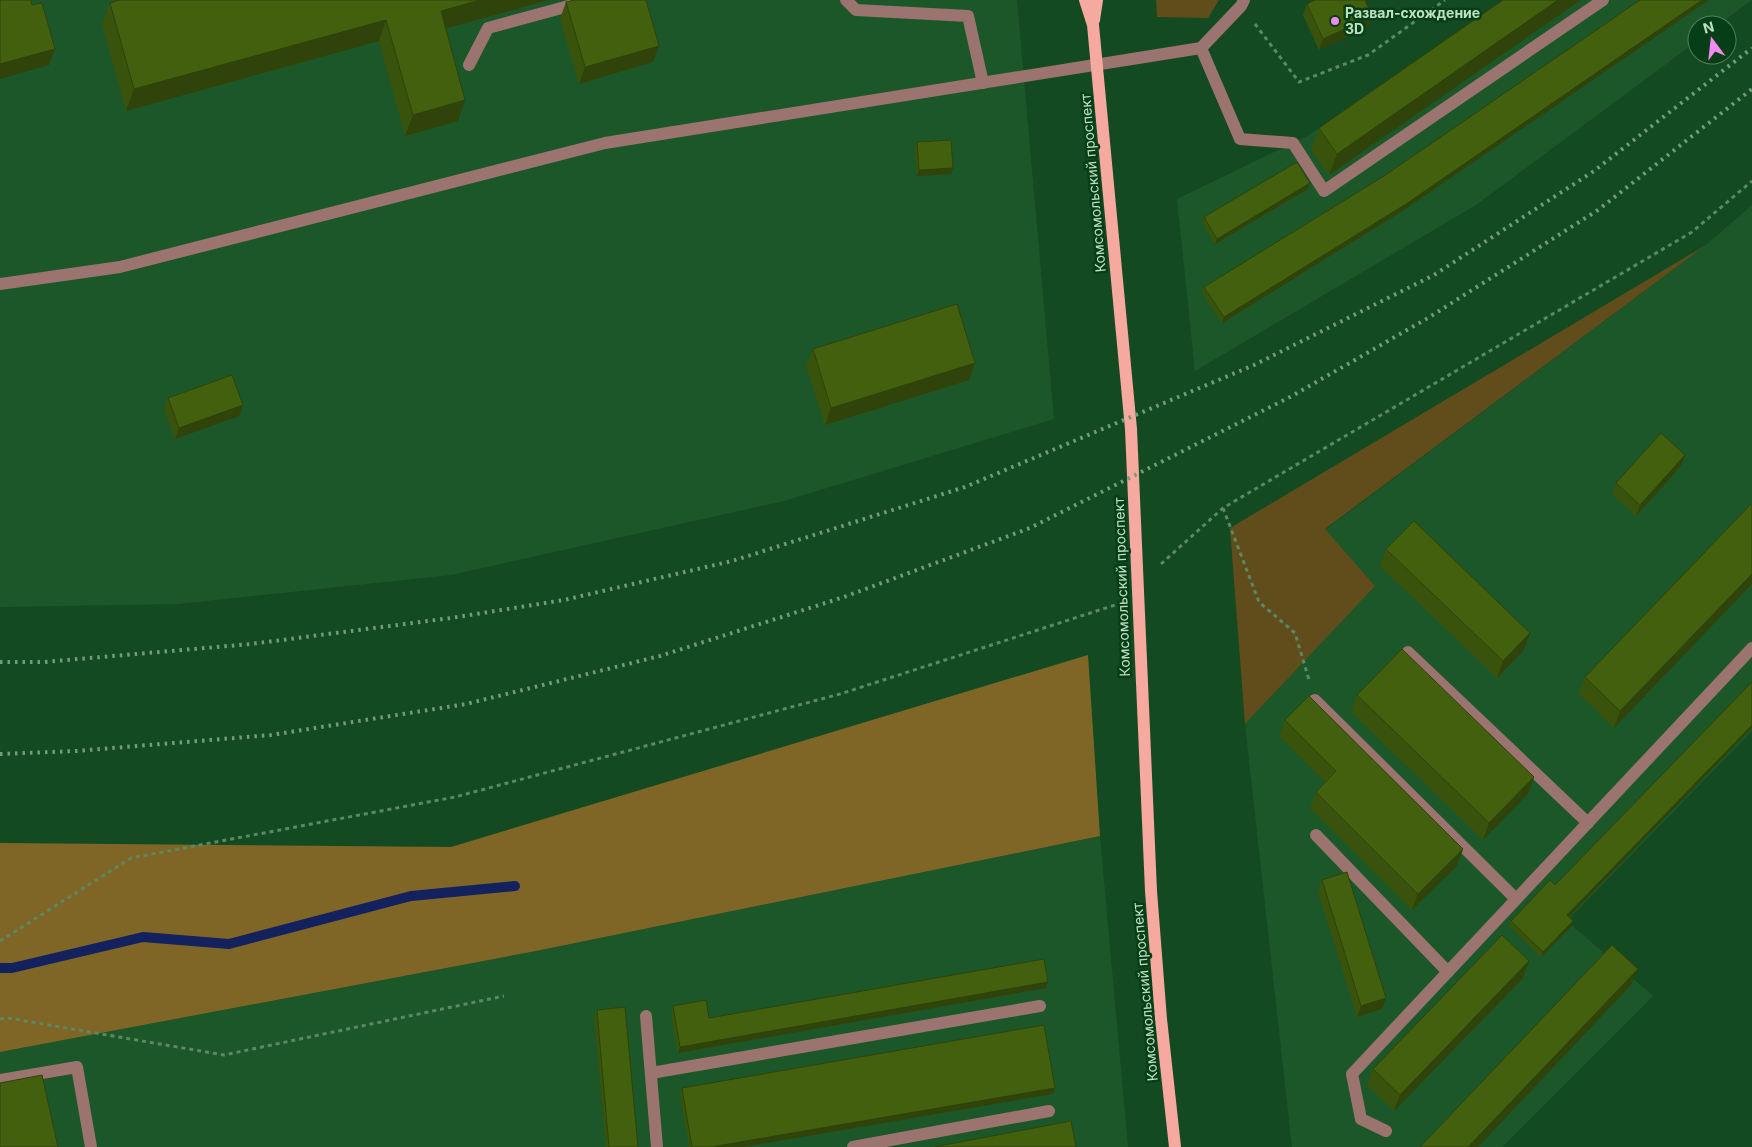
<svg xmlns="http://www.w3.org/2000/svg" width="1752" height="1147" font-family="Inter,sans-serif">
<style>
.built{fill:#1c572a}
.green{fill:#604d1b}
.forest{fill:#7f6626}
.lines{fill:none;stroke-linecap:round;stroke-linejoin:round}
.stream{stroke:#13225f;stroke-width:10}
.path{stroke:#5b8964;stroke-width:3;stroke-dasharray:4 4;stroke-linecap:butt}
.minor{stroke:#9b746f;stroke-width:12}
.major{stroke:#f6a99e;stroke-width:12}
.rail{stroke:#739d7a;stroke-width:4;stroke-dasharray:2.5 5;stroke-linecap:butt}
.wall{fill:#3a530c}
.shaded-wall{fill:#2f430a}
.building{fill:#43600e;stroke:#2f430a}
.poi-dot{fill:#f389f1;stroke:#063f17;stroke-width:2}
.labels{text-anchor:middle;stroke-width:5;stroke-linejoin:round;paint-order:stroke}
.poi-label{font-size:14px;font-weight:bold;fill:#bee0c1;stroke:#063f17;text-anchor:start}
.street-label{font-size:14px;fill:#bee0c1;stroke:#063f17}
</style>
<rect width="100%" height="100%" fill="#144a21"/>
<g class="built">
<polygon points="0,0 1017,0 1054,419 784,501 451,575 178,604 0,607"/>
<polygon points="1503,0 1752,0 1718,25 1697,25 1697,41 1476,205 1195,371 1177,199 1309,135"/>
<polygon points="1752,205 1752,731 1567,921 1653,996 1502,1147 1292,1147 1245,724 1374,586 1325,530 1706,245"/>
<polygon points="1100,836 1128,1147 0,1147 0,1052 536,951"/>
</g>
<g class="green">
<polygon points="1156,0 1219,0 1208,18 1157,17"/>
<polygon points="1706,245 1325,529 1375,586 1245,724 1230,528"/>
</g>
<polygon class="forest" points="1088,655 1100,836 536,951 0,1052 0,843 451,847"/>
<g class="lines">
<polyline class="stream" points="0,968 12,968 143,937 229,944 411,896 515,886"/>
<g class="path">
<polyline points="1255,24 1299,82 1368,55 1445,0"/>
<polyline points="1223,508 1259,602 1295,633 1309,680"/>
<polyline points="1161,564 1223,508 1692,232 1752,181"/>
<polyline points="0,941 131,858 455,797 840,694 1115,605"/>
<polyline points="0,1019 8,1018 224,1055 504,996"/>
</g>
<g class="minor">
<polyline points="846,0 856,10 968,16 983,83"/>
<polyline points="1201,48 1240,139 1293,143 1324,191 1603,0"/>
<polyline points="469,65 488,28 591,0"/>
<polyline points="0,284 120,267 605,143 1201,48 1241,6 1244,0"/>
<polyline points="1408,652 1588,823"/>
<polyline points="1315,700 1516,899"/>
<polyline points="1316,835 1448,972"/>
<polyline points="646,1016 657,1147"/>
<polyline points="651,1073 1040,1006"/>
<polyline points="0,1080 77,1067 91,1147"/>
<polyline points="1386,1131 1361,1119 1352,1074 1752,648"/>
<polyline points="853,1147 1049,1111"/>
</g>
<g class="major">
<polyline points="1085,0 1093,25 1131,429 1151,891 1161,1019 1175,1147"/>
<polyline points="1094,20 1097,0"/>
</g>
<g class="rail">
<polyline points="0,662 44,662 251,644 451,618 564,600 732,561 965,487 1254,365 1434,275 1594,171 1752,48"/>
<polyline points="0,754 76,751 271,735 466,704 660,656 844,597 1030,528 1292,396 1428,318 1598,210 1752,89"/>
</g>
</g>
<g class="wall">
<polygon points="120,0 549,0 446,28 458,121 405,136 379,41 126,111 102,24 110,3"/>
<polygon points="1503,0 1329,175 1311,150 1319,128"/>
<polygon points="566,2 653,62 579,84 560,19"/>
<polygon points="1307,4 1372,16 1368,27 1319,50 1303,15"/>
<polygon points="917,142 951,174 917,176 915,148"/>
<polygon points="1308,189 1215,244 1202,223 1204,217"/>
<polygon points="1404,210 1222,323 1202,293 1204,287"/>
<polygon points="813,349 975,363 969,380 825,425 806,366"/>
<polygon points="168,398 243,405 239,416 175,439 164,409"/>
<polygon points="1685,455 1681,466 1636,516 1612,494 1616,483"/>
<polygon points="1752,503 1614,728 1579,694 1585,677"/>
<polygon points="1386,549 1524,650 1497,678 1380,566"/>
<polygon points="1357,695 1534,777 1528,794 1483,840 1351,712"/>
<polygon points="1285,720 1463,849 1457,866 1412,910 1310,808 1316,792 1325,782 1279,736"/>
<polygon points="1322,880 1382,1009 1357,1017 1318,892"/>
<polygon points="1569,917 1571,927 1541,957 1509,926 1511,921"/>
<polygon points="1529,961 1523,978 1394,1111 1367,1085 1373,1069"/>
<polygon points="1046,988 678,1053 671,1012 673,1006 709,1018"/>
<polygon points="597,1010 638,1147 606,1147 594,1016"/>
<polygon points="682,1088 1053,1094 743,1147 689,1147 680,1094"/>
</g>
<g class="shaded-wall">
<polygon points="480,0 549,0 433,32 441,11"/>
<polygon points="1558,0 1581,0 1329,175 1337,154"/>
<polygon points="1702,0 1709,0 1404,210 1222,323 1224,317"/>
<polygon points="1372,16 1368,27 1319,50 1323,39"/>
<polygon points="386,20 379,41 126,111 134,89"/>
<polygon points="659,46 653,62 579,84 585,67"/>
<polygon points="55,49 49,65 0,79 0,64"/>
<polygon points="465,100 458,121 405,136 413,115"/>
<polygon points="953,168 951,174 917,176 919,170"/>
<polygon points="1310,183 1308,189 1215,244 1217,239"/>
<polygon points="975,363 969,380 825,425 831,408"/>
<polygon points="243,405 239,416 175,439 179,428"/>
<polygon points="1685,455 1681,466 1636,516 1640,505"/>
<polygon points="1752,574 1752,584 1614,728 1620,711"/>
<polygon points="1530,633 1524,650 1497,678 1503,661"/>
<polygon points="1752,725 1752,728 1565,921 1567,915"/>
<polygon points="1534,777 1528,794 1483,840 1489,823"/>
<polygon points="1463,849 1457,866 1412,910 1418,894"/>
<polygon points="1573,921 1571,927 1541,957 1543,952"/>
<polygon points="1529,961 1523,978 1394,1111 1400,1095"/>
<polygon points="1638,969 1631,985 1478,1147 1468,1147"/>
<polygon points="1048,982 1046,988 678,1053 680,1047"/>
<polygon points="1386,998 1382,1009 1357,1017 1361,1006"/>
<polygon points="1055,1088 1053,1094 743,1147 711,1147"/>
</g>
<g class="building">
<polygon points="0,0 31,0 32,5 42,3 55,49 0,64"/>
<polygon points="120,0 480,0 441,11 465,100 413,115 386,20 134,89 110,3"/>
<polygon points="574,0 646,0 659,46 585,67 566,2"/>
<polygon points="1315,0 1365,0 1372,16 1323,39 1307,4"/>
<polygon points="1503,0 1558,0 1337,154 1319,128"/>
<polygon points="1640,0 1702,0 1406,204 1224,317 1204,287 1384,176"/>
<polygon points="951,140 953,168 919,170 917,142"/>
<polygon points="1297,162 1310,183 1217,239 1204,217"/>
<polygon points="957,304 975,363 831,408 813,349"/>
<polygon points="232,375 243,405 179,428 168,398"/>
<polygon points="1661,433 1685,455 1640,505 1616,483"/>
<polygon points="1752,503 1752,574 1620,711 1585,677"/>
<polygon points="1414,521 1530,633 1503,661 1386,549"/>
<polygon points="1402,649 1534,777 1489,823 1357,695"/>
<polygon points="1752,682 1752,725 1567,915 1573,921 1543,952 1511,921 1550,880 1555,885"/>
<polygon points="1309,696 1463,849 1418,894 1316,792 1336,771 1285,720"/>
<polygon points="1347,872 1386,998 1361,1006 1322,880"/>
<polygon points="1502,935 1529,961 1400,1095 1373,1069"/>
<polygon points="1612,945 1638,969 1468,1147 1420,1147"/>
<polygon points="1044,959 1048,982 680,1047 673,1006 706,1000 709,1018"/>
<polygon points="625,1007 638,1147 609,1147 597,1010"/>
<polygon points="1044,1025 1055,1088 711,1147 692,1147 682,1088"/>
<polygon points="42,1075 58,1147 0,1147 0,1083"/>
<polygon points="1071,1121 1076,1147 934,1147"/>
</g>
<circle class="poi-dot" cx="1335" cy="21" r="5"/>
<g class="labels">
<g class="poi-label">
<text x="1345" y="18">Развал-схождение<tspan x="1345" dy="16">3D</tspan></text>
</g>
<g class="street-label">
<text transform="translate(1093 183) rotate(-95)" y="5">Комсомольский проспект</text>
<text transform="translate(1122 587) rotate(-92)" y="5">Комсомольский проспект</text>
<text transform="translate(1145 992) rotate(-95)" y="5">Комсомольский проспект</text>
</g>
</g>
<g transform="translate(1712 40) rotate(345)"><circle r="24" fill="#063f17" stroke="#507f5b"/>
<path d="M0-4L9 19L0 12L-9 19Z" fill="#f389f1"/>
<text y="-8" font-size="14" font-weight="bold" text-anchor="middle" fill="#bee0c1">N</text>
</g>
</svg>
